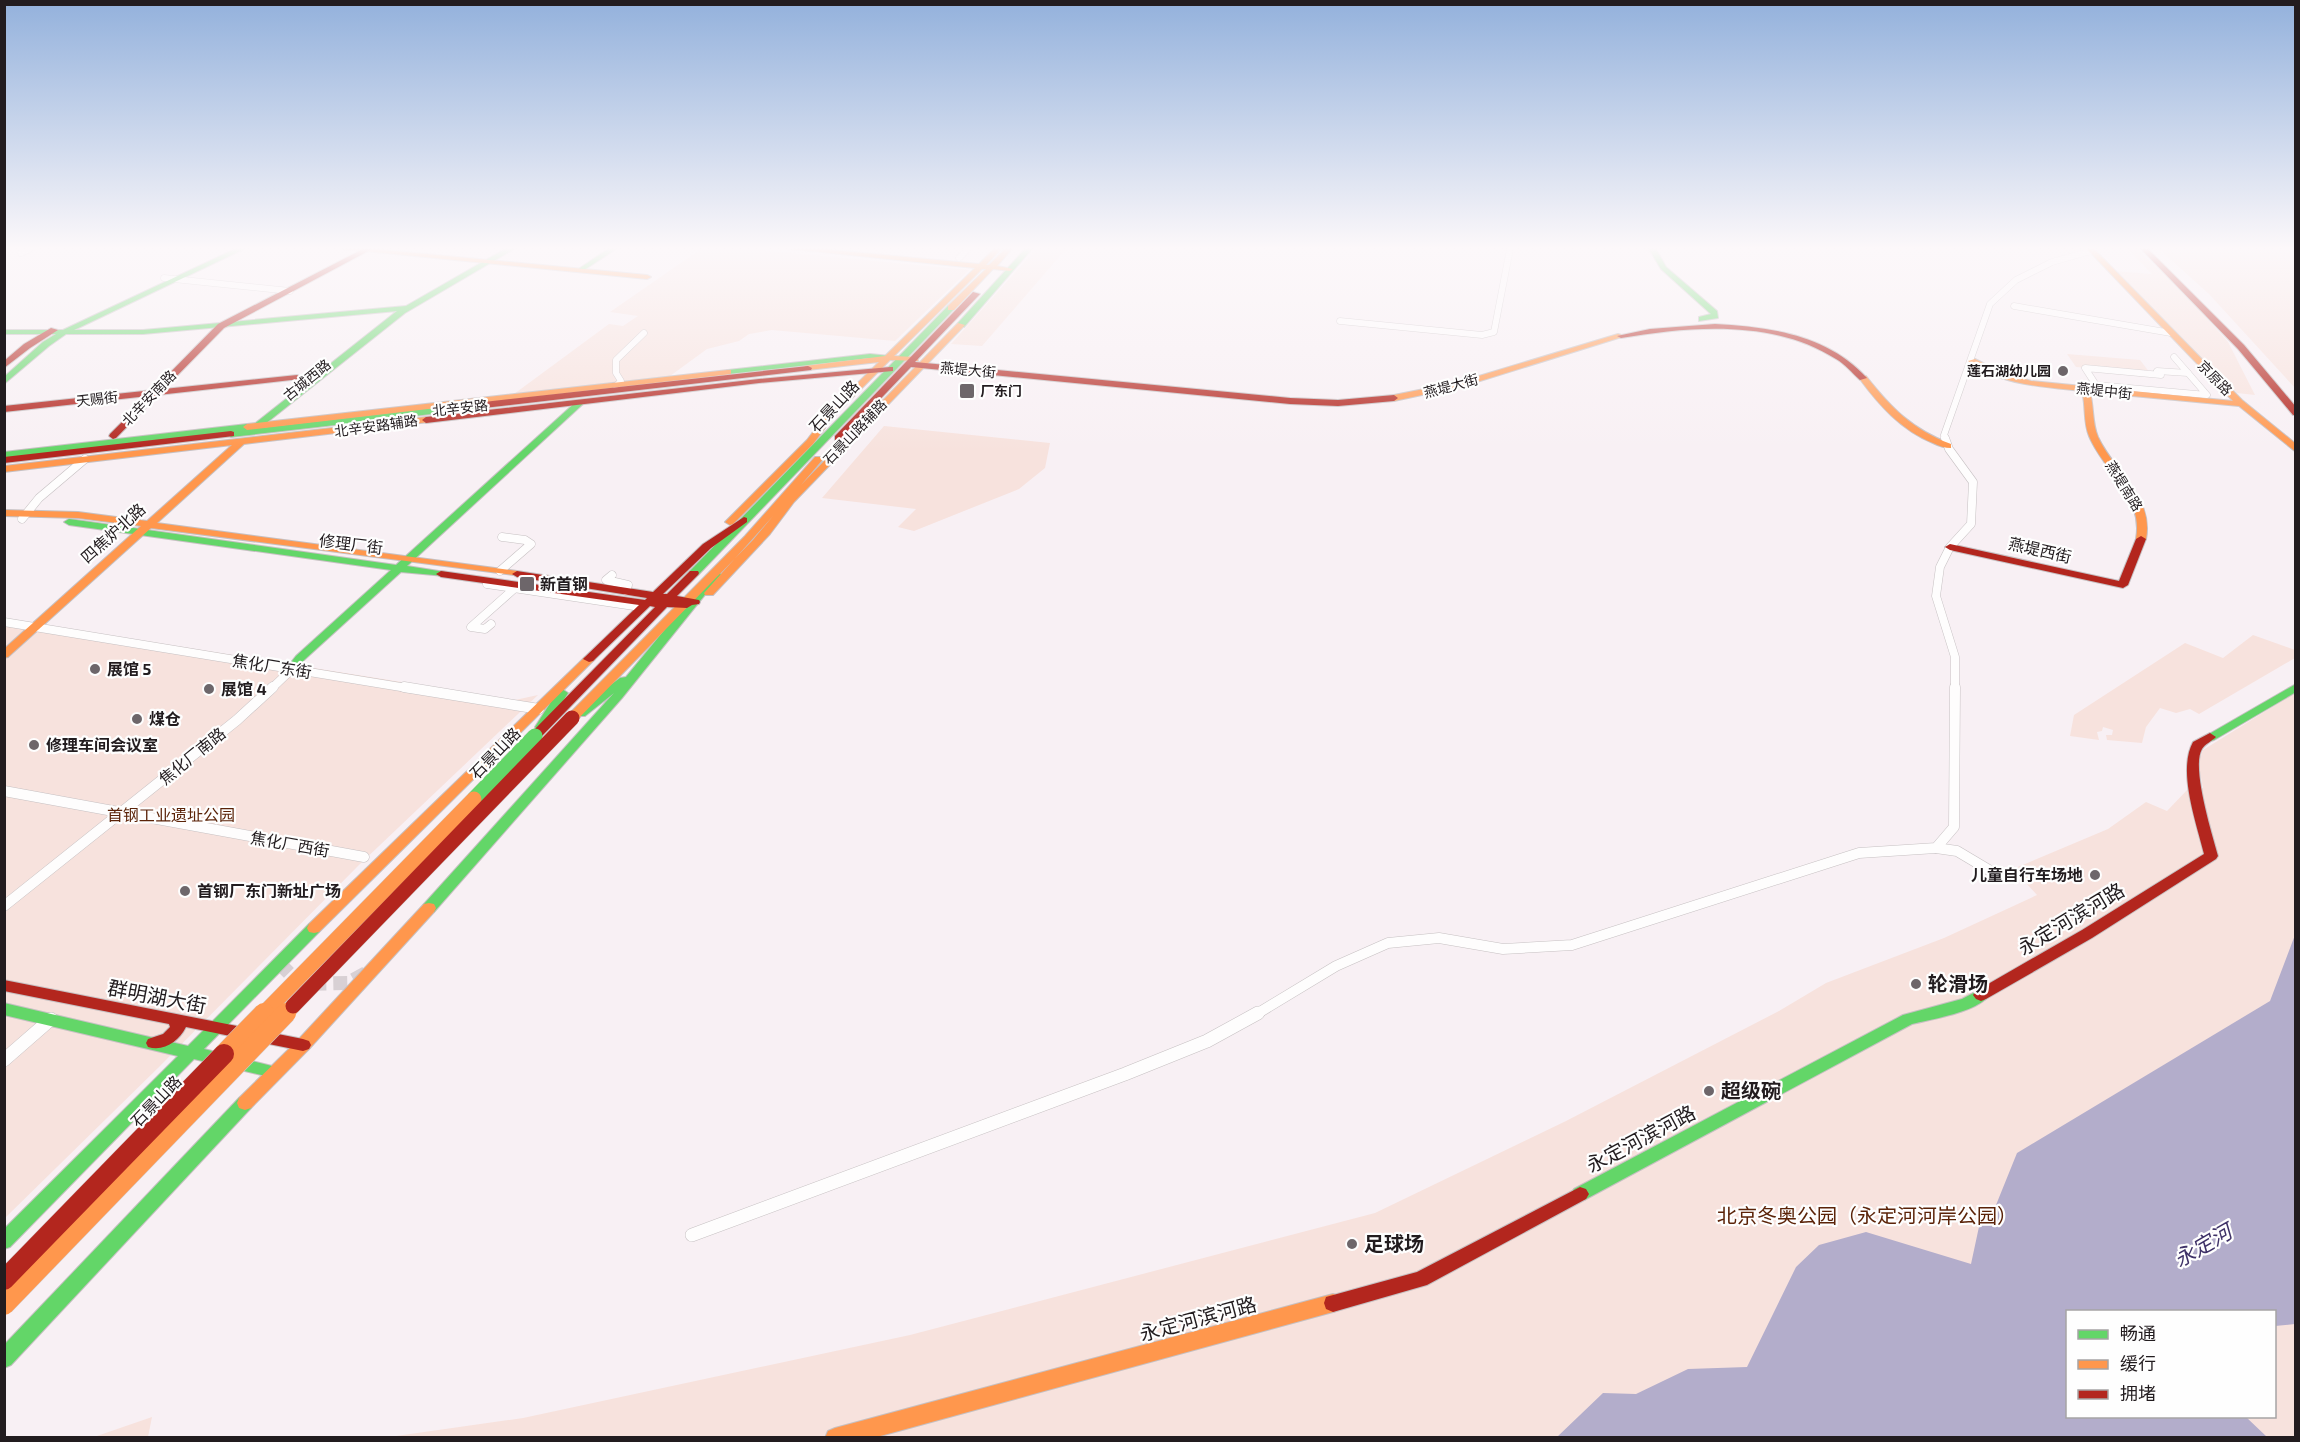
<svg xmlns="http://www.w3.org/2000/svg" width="2300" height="1442" font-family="'Exo 2','Noto Sans SC',sans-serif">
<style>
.green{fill:#f7e2dd;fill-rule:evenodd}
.water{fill:#b3adcb}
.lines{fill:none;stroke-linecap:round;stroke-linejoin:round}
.secondary-tunnel{stroke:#d8d0d4;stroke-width:14;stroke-dasharray:14 7;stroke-linecap:butt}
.street-far3-casing{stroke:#c6c0c2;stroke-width:7}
.street-far2-casing{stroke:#c6c0c2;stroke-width:9}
.street-far1-casing{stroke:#c6c0c2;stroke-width:11}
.street-casing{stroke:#c6c0c2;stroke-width:14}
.fast-casing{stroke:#c6c0c2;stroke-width:2}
.slow-casing{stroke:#c6c0c2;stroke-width:2}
.jam-casing{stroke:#c6c0c2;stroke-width:2}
.street-far3{stroke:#fefdfd;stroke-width:6}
.street-far2{stroke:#fefdfd;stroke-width:8}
.street-far1{stroke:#fefdfd;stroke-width:10}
.street{stroke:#fefdfd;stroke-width:13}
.fast{fill:#63d668;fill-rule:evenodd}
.slow{fill:#ff974d;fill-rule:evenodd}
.jam{fill:#b3261e;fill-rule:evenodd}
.fast-bridge-casing{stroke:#d0ccce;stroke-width:16;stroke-linecap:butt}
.slow-bridge-far1-casing{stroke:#d0ccce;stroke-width:16;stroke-linecap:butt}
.slow-bridge-casing{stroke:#d0ccce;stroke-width:21;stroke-linecap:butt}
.jam-bridge-far1-casing{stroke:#d0ccce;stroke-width:16;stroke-linecap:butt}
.jam-bridge-casing{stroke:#d0ccce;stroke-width:21;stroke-linecap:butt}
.fast-bridge{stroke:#63d668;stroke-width:15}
.slow-bridge-far1{stroke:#ff974d;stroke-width:15}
.slow-bridge{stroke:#ff974d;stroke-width:20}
.jam-bridge-far1{stroke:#b3261e;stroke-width:15}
.jam-bridge{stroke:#b3261e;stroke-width:20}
.poi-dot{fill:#6d666a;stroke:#fefefe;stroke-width:2}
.labels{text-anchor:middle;stroke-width:4.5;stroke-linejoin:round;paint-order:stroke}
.far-street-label{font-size:14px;fill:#221c1f;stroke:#fefefe}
.far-poi-label{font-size:14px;font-weight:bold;fill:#221c1f;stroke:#fefefe;text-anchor:end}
.street-label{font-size:16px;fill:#221c1f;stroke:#fefefe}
.poi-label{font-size:16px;font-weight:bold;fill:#221c1f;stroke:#fefefe;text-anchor:start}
.park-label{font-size:16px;fill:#5b2308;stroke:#fefefe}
.near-street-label{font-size:20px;fill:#221c1f;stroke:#fefefe}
.near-poi-label{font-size:20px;font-weight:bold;fill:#221c1f;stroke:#fefefe;text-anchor:start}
.near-park-label{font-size:20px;fill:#5b2308;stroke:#fefefe}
.near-water-label{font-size:21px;font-style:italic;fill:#3e3167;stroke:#fefefe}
</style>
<rect width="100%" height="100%" fill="#f8f0f4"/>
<g class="green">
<polygon points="701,249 749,249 969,270 895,341 772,330 749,334 739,341 707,349 670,376 514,394 609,324 623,326 638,316 610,312"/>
<polygon points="1036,249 1066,249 982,346 951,344"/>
<polygon points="2128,249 2137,249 2186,295 2228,342 2255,395 2237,393 2113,271 2152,274"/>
<polygon points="2159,249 2295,249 2295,388 2209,294"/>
<polygon points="2067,354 2140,360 2150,373 2076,367"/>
<polygon points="884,426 1050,443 1045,468 1019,489 914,531 898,527 916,509 822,498"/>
<polygon points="5,619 515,700 538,695 359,865 159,1067 5,1218"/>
<polygon points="2253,635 2295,650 2295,658 2199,714 2190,709 2176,713 2160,708 2146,727 2142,743 2107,740 2106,735 2112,735 2113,730 2103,727 2102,731 2097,732 2099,740 2070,736 2074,715 2185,643 2223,658"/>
<path d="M2295,693V1437L382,1438L523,1418L910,1335L1375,1213L1566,1121L1779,1011L1826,983L1944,938L2037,895L2013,869L2108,829L2146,802L2167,811L2189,788H2203L2198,762L2203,750ZM2068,1312H2274V1416H2068Z"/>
<polygon points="152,1417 148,1437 94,1437"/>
</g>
<polygon class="water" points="2295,935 2295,1324 2275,1326 2274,1312 2068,1312 2068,1416 2246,1417 2267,1437 1557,1437 1603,1393 1636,1394 1688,1369 1747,1367 1796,1267 1819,1245 1866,1232 1971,1264 1980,1222 1996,1205 2017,1153 2270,1001"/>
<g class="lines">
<polyline class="secondary-tunnel" points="279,963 300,984 348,983 368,972"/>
<g class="street-far3-casing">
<g id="street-far3">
<polyline points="21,253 30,249"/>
<polyline points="959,258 968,249"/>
<polyline points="164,278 290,291"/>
<polyline points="2014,306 2171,333"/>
<polyline points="1340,321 1482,335 1494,332 1510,249"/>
<polyline points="2174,357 2188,373"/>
<polygon points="2085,368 2161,375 2157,371 2188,373 2207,395 2096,385"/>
<polyline points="616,386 621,381 616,373 616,360 644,333"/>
<polyline points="1946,440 1944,435 1990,304 2016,280 2052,262 2091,251"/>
</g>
</g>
<g class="street-far2-casing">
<g id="street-far2">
<polyline points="1945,438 1949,449 1973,482 1971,524 1950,547 1940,567 1936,596 1955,657 1955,689"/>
<polyline points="22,519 39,498 85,459"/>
<polyline points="500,571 531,544 525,540 502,537"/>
<polyline points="612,575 606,580 628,585 626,591"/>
<polyline points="487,584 641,607"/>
<polyline points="4,622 413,689"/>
<polyline points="491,624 485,629 471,627 515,588"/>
<polyline points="271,689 291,670"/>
</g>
</g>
<g class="street-far1-casing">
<g id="street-far1">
<polyline points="404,687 539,709"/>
<polyline points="4,791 364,857"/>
<polyline points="1936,848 1957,851 1999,876"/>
<polyline points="4,906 237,720 273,687"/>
<polyline points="1255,1015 1336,966 1388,943 1439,938 1503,949 1572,945 1859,853 1936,848 1954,827 1955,687"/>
</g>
</g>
<g class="street-casing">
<g id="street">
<polyline points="4,1060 51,1019"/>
<polyline points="692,1235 1125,1074 1207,1041 1258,1013"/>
</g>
</g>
<g class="fast-casing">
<g id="fast">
<polygon points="235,249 244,249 74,330 143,330 406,306 505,249 514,249 405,313 260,428 475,403 479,406 475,409 231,437 227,434 230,432 4,458 4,452 247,424 251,427 248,429 253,429 253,425 397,311 143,334 66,334 49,346 4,384 4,377 43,342 56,334 4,334 4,330 63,330"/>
<polygon points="608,249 616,249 581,272 577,272 577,270"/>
<polygon points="1025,249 1032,249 964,327 958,327 958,323"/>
<polygon points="1649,249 1656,249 1666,267 1717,311 1718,318 1699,321 1699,317 1711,314 1661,269"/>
<polygon points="948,306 955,308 698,575 690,575 689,573 690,571"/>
<polygon points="870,354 890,356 894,358 890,360 870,358 728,374 724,372 728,370"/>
<polygon points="577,401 584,403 407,566 445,572 446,574 445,576 401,572 304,660 295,672 291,673 285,670 296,656 391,570 69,525 64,522 69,519 396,565"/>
<polygon points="716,571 721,574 720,576 622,698 434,912 424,912 422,908 424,904 614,693 585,716 577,716 575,713 577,710 620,678 626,677 712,572"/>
<polygon points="2296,684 2296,692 2214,740 2210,741 2204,737"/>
<polygon points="562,689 568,693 547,727 545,730 537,730 535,727 558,691"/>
<polygon points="314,923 319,924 321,928 319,932 204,1049 280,1068 282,1072 280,1076 274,1078 194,1059 10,1247 4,1249 4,1229 178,1056 4,1015 4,1003 188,1046 309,924"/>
<path d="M1981,989L1986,991L1989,995C1978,1012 1932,1019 1912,1024L1586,1199L1580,1201L1574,1199L1571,1194L1574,1189L1903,1015L1962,999Z"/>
<polygon points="245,1096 251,1098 253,1103 251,1108 11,1365 4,1368 4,1345 239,1098"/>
</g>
</g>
<g class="slow-casing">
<g id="slow">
<polygon points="344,249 374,249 647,275 651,277 647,279"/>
<polygon points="792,249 822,249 979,264 994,249 1001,249 986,265 989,265 1005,249 1012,249 997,266 1013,269 1010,271 993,269 954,310 948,310 948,306 986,269 982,269 894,356 915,357 918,357 918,361 890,360 834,416 813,444 733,524 730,525 725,522 807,440 828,412 879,362 808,370 804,368 805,366 885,356 975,268"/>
<path d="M2087,249H2094L2242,400L2296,444V452L2239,406L2090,392C2094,406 2092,423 2098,437C2114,472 2154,497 2146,539L2141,542L2136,539C2144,497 2104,472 2089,436C2083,422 2086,406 2082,391C2046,387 1997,385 1968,361L1975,359L1995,369L2031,381L2233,401Z"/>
<polygon points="958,323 965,325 794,502 770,534 713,595 705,595 704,593 773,516 753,540 576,721 568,721 566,718 568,715 745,536 815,457 821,457 823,459 801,485"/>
<polygon points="1618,334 1625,336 1464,386 1394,401 1390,398 1394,395 1459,382"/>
<polygon points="728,370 731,370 731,374 247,430 243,427 247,424"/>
<path d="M1860,376H1866C1892,409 1912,429 1951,444V448C1945,448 1939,446 1933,443C1901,430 1879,405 1859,378Z"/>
<polygon points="426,417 430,420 429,422 244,444 157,523 517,571 522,574 521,576 151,528 8,657 4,658 4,649 141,526 78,518 4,516 4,510 78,512 147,521 232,445 4,472 4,466"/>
<polygon points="589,656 595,659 593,661 319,932 314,933 309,932 307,928 309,924 343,891 585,657"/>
<polygon points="429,903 434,904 436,908 434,912 309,1049 251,1108 245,1110 239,1108 237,1103 239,1098 297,1041 424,904"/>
<polygon points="1333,1294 1340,1297 1342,1303 1340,1309 1333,1312 873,1438 825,1438 828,1431 835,1428"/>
</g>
</g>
<g class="jam-casing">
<g id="jam">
<polygon points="363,249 372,249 224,328 164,389 297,375 301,377 300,379 158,395 116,438 113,439 109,436 110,434 148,396 4,412 4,406 153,390 218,324"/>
<polygon points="2141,249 2148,249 2244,345 2296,407 2296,415 2293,415 2238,349"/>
<polygon points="973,292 980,294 915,362 1290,398 1338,400 1394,395 1398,398 1394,401 1338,406 1290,404 911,367 841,440 835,440 835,436"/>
<path d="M1715,324C1771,327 1828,335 1867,378L1860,380C1852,373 1845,364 1836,359C1773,319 1691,326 1621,338L1617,336L1650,329Z"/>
<polygon points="51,328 58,330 30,348 4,368 4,361 24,344"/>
<polygon points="808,366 812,368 811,370 475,409 471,406 475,403"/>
<polygon points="890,367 893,367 893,371 759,383 426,423 422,420 426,417 759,379"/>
<polygon points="231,431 234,432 234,436 4,463 4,457"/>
<polygon points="744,517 747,518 747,522 711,548 663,594 667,594 690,571 698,571 699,573 698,575 677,596 699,600 700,602 699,604 692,605 687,608 667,607 539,739 535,740 529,736 531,733 655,607 650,606 593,661 589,662 583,659 585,657 639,605 441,577 436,574 441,571 645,600 647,598 517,577 512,574 517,571 653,592 703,544"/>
<polygon points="2141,536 2146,539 2128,585 2123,588 1950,550 1945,547 1950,544 2119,581 2136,539"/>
<path d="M2210,733L2216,737C2212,741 2205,744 2202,749C2191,767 2212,834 2218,856L2216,859L2092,938L1986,999L1981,1001L1976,999L1973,995L1976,991L2082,930L2204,854C2197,824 2177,771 2193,742Z"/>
<path d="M4,980L303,1039L309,1041L311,1045L309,1049L303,1051L186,1027C179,1041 164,1052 148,1047L146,1043L148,1039L163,1034L170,1027L169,1024L4,991Z"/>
<polygon points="1580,1187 1586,1189 1589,1194 1586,1199 1427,1285 1333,1312 1326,1309 1324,1303 1326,1297 1417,1272"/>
</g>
</g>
<use href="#street-far3" class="street-far3"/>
<use href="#street-far2" class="street-far2"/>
<use href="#street-far1" class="street-far1"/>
<use href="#street" class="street"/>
<use href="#fast" class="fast"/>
<use href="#slow" class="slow"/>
<use href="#jam" class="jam"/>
<g class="fast-bridge-casing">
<polyline id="fast-bridge" points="474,799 535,736"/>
</g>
<g class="slow-bridge-far1-casing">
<g id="slow-bridge-far1">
<polyline points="262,1015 474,799"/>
<polyline points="284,1015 293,1006"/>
</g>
</g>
<g class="slow-bridge-casing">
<g id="slow-bridge">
<polyline points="224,1054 264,1013"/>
<polyline points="4,1305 286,1013"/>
</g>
</g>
<g class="jam-bridge-far1-casing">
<polyline id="jam-bridge-far1" points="293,1006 572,718"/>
</g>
<g class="jam-bridge-casing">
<polyline id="jam-bridge" points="4,1280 224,1054"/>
</g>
<use href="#fast-bridge" class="fast-bridge"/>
<use href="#slow-bridge-far1" class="slow-bridge-far1"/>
<use href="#slow-bridge" class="slow-bridge"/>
<use href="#jam-bridge-far1" class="jam-bridge-far1"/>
<use href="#jam-bridge" class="jam-bridge"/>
</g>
<linearGradient id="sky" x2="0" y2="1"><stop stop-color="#93b1dc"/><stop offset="0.55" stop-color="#fcf8fa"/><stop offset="1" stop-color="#fcf8fa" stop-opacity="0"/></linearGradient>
<rect width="2300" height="451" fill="url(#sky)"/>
<g class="poi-dot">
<circle cx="2063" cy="371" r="6"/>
<rect x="959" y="383" width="16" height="16" rx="3"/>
<rect x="519" y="576" width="16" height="16" rx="3"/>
<circle cx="95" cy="669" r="6"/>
<circle cx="209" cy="689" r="6"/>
<circle cx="137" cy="719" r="6"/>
<circle cx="34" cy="745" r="6"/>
<circle cx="2095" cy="875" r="6"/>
<circle cx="185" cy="891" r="6"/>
<circle cx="1916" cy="984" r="6"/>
<circle cx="1709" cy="1091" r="6"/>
<circle cx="1352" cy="1244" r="6"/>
</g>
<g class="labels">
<g class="far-street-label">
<text transform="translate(968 370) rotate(5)" y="5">燕堤大街</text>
<text transform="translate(2215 378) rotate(46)" y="5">京原路</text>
<text transform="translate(307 380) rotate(-39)" y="5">古城西路</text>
<text transform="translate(1451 386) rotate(-15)" y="5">燕堤大街</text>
<text transform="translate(2104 391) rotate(6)" y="5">燕堤中街</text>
<text transform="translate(149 398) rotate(-46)" y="5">北辛安南路</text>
<text transform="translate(97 399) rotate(-6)" y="5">天赐街</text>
<text transform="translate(460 408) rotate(-6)" y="5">北辛安路</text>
<text transform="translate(376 426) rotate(-8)" y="5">北辛安路辅路</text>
<text transform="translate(855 432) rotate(-46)" y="5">石景山路辅路</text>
<text transform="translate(2124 486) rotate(58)" y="5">燕堤南路</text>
</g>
<g class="far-poi-label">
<text x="2051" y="376">莲石湖幼儿园</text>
<text x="980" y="396" text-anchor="start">厂东门</text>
</g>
<g class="street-label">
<text transform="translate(834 406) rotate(-47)" y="6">石景山路</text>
<text transform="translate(113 533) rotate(-42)" y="6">四焦炉北路</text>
<text transform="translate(351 544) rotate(7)" y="6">修理厂街</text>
<text transform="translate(2040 550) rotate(13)" y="6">燕堤西街</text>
<text transform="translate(272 666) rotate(9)" y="6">焦化厂东街</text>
<text transform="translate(495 753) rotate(-46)" y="6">石景山路</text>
<text transform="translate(192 756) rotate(-39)" y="6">焦化厂南路</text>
<text transform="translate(290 844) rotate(10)" y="6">焦化厂西街</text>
<text transform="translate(156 1101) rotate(-46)" y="6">石景山路</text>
</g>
<g class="poi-label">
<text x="540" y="590">新首钢</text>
<text x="107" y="675">展馆 5</text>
<text x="221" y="695">展馆 4</text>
<text x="149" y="725">煤仓</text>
<text x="46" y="751">修理车间会议室</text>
<text x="2083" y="881" text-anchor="end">儿童自行车场地</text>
<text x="197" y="897">首钢厂东门新址广场</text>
</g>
<g class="park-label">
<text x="171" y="821">首钢工业遗址公园</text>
</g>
<g class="near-street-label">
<text transform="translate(2071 919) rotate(-31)" y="7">永定河滨河路</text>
<text transform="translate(157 997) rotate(11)" y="7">群明湖大街</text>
<text transform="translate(1641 1139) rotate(-28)" y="7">永定河滨河路</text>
<text transform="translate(1198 1319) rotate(-15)" y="7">永定河滨河路</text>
</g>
<g class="near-poi-label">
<text x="1928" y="991">轮滑场</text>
<text x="1721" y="1098">超级碗</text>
<text x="1364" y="1251">足球场</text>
</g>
<g class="near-park-label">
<text x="1867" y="1223">北京冬奥公园（永定河河岸公园）</text>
</g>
<g class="near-water-label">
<text transform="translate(2203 1246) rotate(-30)" y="7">永定河</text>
</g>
</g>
<rect width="2300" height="1442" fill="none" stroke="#221c1f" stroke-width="12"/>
<rect x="2066" y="1310" width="210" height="108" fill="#fefefe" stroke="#a6a4a5" stroke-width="1.5"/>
<rect x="2078" y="1330" width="30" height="9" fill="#63d668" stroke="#a6a4a5" stroke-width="1.5"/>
<text x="2120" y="1340" font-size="18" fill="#221c1f">畅通</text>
<rect x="2078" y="1360" width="30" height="9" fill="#ff974d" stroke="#a6a4a5" stroke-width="1.5"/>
<text x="2120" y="1370" font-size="18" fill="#221c1f">缓行</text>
<rect x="2078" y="1390" width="30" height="9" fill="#b3261e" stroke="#a6a4a5" stroke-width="1.5"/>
<text x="2120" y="1400" font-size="18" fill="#221c1f">拥堵</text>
</svg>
